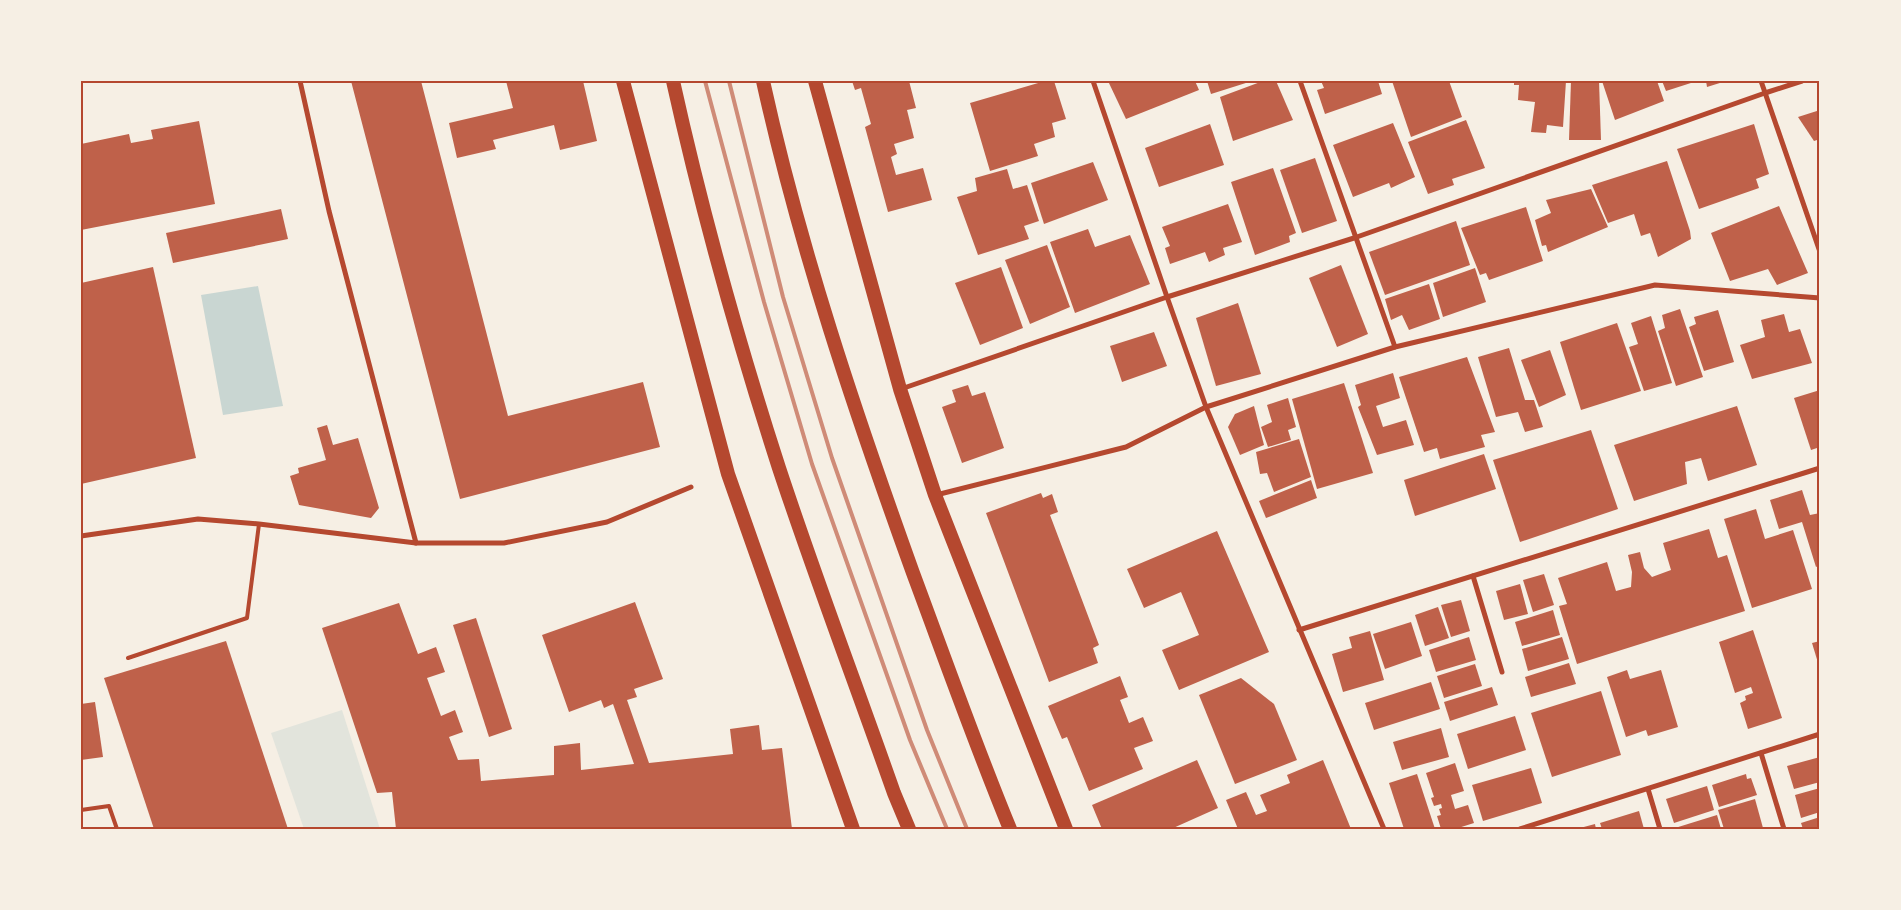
<svg xmlns="http://www.w3.org/2000/svg" width="1901" height="910" font-family="Georgia,serif">
<style>
.green{fill:#e2e4dc}
.water{fill:#c9d6d2}
.building{fill:#bf614a}
.lines{fill:none;stroke-linecap:round;stroke-linejoin:round}
.service{stroke:#b5482f;stroke-width:4}
.minor{stroke:#b5482f;stroke-width:5}
.trunk{stroke:#b5482f;stroke-width:14}
.rail{stroke:#cf8b77;stroke-width:4}
.neatline{fill:none;stroke:#b5482f;stroke-width:2}
</style>
<rect width="100%" height="100%" fill="#f6efe4"/>
<polygon class="green" points="342,710 380,829 304,829 271,733"/>
<polygon class="water" points="258,286 283,406 223,415 201,295"/>
<g class="building">
<polygon points="351,81 421,81 508,416 643,382 660,447 460,499"/>
<polygon points="506,81 583,81 597,141 560,150 554,125 493,140 496,149 457,158 449,123 513,108"/>
<polygon points="852,81 909,81 916,108 907,110 914,138 894,144 897,154 891,157 896,175 923,168 932,200 888,212 865,127 871,124 861,88 855,90"/>
<polygon points="1045,81 1054,81 1066,119 1052,123 1055,137 1034,144 1038,156 990,171 970,103"/>
<polygon points="1108,81 1195,81 1199,90 1126,119"/>
<polygon points="1207,81 1249,81 1249,82 1211,94"/>
<polygon points="1263,81 1276,81 1293,120 1233,141 1220,97"/>
<polygon points="1321,81 1378,81 1382,94 1325,114 1317,90 1324,88"/>
<polygon points="1392,81 1449,81 1462,117 1411,137"/>
<polygon points="1514,81 1566,81 1563,127 1547,125 1546,133 1531,132 1535,102 1518,100 1519,85 1514,85"/>
<polygon points="1571,81 1599,81 1601,140 1569,140"/>
<polygon points="1602,81 1657,81 1664,101 1615,120"/>
<polygon points="1662,81 1694,81 1694,82 1666,91"/>
<polygon points="1706,81 1723,81 1723,82 1707,87"/>
<polygon points="1820,110 1820,139 1814,141 1798,117"/>
<polygon points="1466,120 1485,168 1452,179 1454,185 1428,194 1408,142"/>
<polygon points="199,121 215,204 81,230 81,144 129,134 131,143 153,139 151,130"/>
<polygon points="1393,123 1415,177 1391,188 1389,183 1353,197 1333,145"/>
<polygon points="1210,124 1224,165 1159,187 1145,148"/>
<polygon points="1754,124 1769,174 1756,179 1759,188 1699,209 1677,149"/>
<polygon points="1315,158 1337,221 1302,233 1280,170"/>
<polygon points="1667,161 1690,231 1691,239 1658,257 1650,233 1641,236 1634,214 1608,223 1592,185"/>
<polygon points="1093,162 1108,200 1044,224 1031,183"/>
<polygon points="1273,168 1296,233 1289,236 1290,242 1255,255 1231,182"/>
<polygon points="1007,169 1013,189 1027,185 1039,221 1024,226 1029,239 978,255 957,197 977,191 975,178"/>
<polygon points="1591,189 1608,227 1548,252 1546,245 1542,246 1535,220 1551,213 1546,200"/>
<polygon points="1228,204 1242,242 1223,248 1225,255 1209,262 1205,252 1170,264 1165,248 1170,246 1162,227"/>
<polygon points="1779,206 1808,273 1777,285 1768,269 1730,281 1711,233"/>
<polygon points="1526,207 1543,261 1489,280 1486,273 1480,275 1461,228"/>
<polygon points="281,209 288,239 173,263 166,233"/>
<polygon points="1456,221 1470,265 1385,295 1369,252"/>
<polygon points="1088,229 1095,247 1130,235 1150,284 1075,313 1050,242"/>
<polygon points="1047,245 1070,307 1030,324 1005,260"/>
<polygon points="1341,265 1368,334 1337,347 1309,278"/>
<polygon points="153,267 196,458 81,484 81,283"/>
<polygon points="1001,267 1023,328 980,345 955,283"/>
<polygon points="1475,268 1486,302 1443,317 1433,283"/>
<polygon points="1429,284 1440,319 1409,330 1402,315 1391,320 1385,299"/>
<polygon points="1238,303 1261,374 1216,386 1196,318"/>
<polygon points="1680,309 1703,377 1676,386 1658,331 1665,328 1662,315"/>
<polygon points="1718,310 1734,362 1704,371 1689,327 1696,324 1694,317"/>
<polygon points="1784,314 1789,332 1800,329 1812,363 1752,379 1740,345 1765,337 1761,320"/>
<polygon points="1651,316 1672,383 1644,391 1629,347 1638,344 1631,323"/>
<polygon points="1617,323 1641,391 1581,410 1560,342"/>
<polygon points="1154,332 1167,366 1122,382 1110,346"/>
<polygon points="1509,348 1525,400 1534,400 1543,427 1525,432 1518,412 1496,417 1478,357"/>
<polygon points="1550,350 1566,395 1539,407 1521,360"/>
<polygon points="1467,357 1495,432 1481,435 1485,447 1440,459 1437,448 1424,452 1399,377"/>
<polygon points="1393,373 1400,398 1376,406 1383,427 1406,420 1414,445 1377,455 1358,407 1361,405 1355,385"/>
<polygon points="1344,383 1373,473 1317,489 1292,399"/>
<polygon points="968,385 972,396 985,392 1004,448 962,463 942,407 956,402 952,390"/>
<polygon points="1820,390 1820,447 1811,450 1794,398"/>
<polygon points="1288,398 1296,427 1288,430 1291,440 1268,447 1261,427 1272,422 1267,405"/>
<polygon points="1254,406 1264,445 1240,455 1228,427 1235,414"/>
<polygon points="1737,406 1757,465 1708,481 1701,458 1685,462 1687,484 1634,501 1614,445"/>
<polygon points="327,425 333,445 358,438 379,508 371,518 299,505 290,476 299,473 298,468 326,460 317,428"/>
<polygon points="1591,430 1618,509 1520,542 1493,460"/>
<polygon points="1299,439 1311,477 1274,492 1267,473 1260,474 1256,452"/>
<polygon points="1484,454 1496,489 1415,516 1404,480"/>
<polygon points="1311,480 1317,498 1266,518 1259,501"/>
<polygon points="1802,490 1810,515 1820,513 1820,565 1816,567 1802,522 1779,529 1770,500"/>
<polygon points="1041,493 1043,498 1052,494 1058,512 1050,515 1099,645 1093,648 1098,663 1049,682 986,513"/>
<polygon points="1756,509 1765,539 1793,530 1812,589 1752,608 1724,519"/>
<polygon points="1709,529 1718,558 1727,555 1745,611 1577,664 1559,606 1567,604 1558,578 1607,562 1616,591 1631,587 1632,572 1628,555 1640,552 1644,568 1652,577 1671,570 1663,543"/>
<polygon points="1217,531 1269,652 1179,690 1162,650 1199,635 1181,592 1144,608 1127,569"/>
<polygon points="1544,574 1554,605 1533,612 1523,580"/>
<polygon points="1520,584 1528,614 1504,620 1496,591"/>
<polygon points="1461,600 1470,631 1451,637 1441,605"/>
<polygon points="635,602 663,679 634,689 637,697 627,700 649,763 733,754 730,729 759,725 762,750 782,748 792,829 396,829 392,792 377,793 322,628 399,603 418,654 436,647 445,672 427,678 441,716 455,710 463,732 449,737 458,760 479,759 481,781 554,775 554,746 580,743 581,770 634,764 613,704 604,708 601,700 569,712 542,635"/>
<polygon points="1438,607 1449,638 1425,646 1415,615"/>
<polygon points="1553,610 1560,635 1522,646 1515,622"/>
<polygon points="476,618 512,729 489,737 453,625"/>
<polygon points="1411,622 1422,656 1385,669 1373,634"/>
<polygon points="1753,630 1782,718 1748,729 1740,703 1746,700 1745,696 1753,693 1751,687 1735,693 1719,642"/>
<polygon points="1370,631 1384,680 1343,692 1332,654 1352,648 1349,637"/>
<polygon points="1469,637 1476,660 1436,672 1429,650"/>
<polygon points="1562,637 1569,659 1528,671 1522,649"/>
<polygon points="226,641 288,829 154,829 104,678"/>
<polygon points="1820,641 1820,666 1819,666 1812,643"/>
<polygon points="1569,663 1576,684 1531,697 1525,677"/>
<polygon points="1475,664 1482,686 1444,698 1437,676"/>
<polygon points="1627,670 1630,679 1661,670 1678,727 1648,736 1646,730 1626,737 1607,677"/>
<polygon points="1120,676 1128,697 1120,700 1129,723 1143,717 1153,741 1134,748 1143,769 1089,791 1067,737 1062,739 1048,706"/>
<polygon points="1241,678 1274,704 1297,760 1235,784 1199,695"/>
<polygon points="1431,682 1440,709 1374,730 1365,703"/>
<polygon points="1492,687 1498,705 1450,721 1444,702"/>
<polygon points="1601,691 1621,755 1552,777 1531,713"/>
<polygon points="95,702 103,757 81,760 81,704"/>
<polygon points="1515,716 1526,750 1468,769 1457,734"/>
<polygon points="1441,728 1449,757 1402,770 1393,742"/>
<polygon points="1820,757 1820,782 1794,789 1787,766"/>
<polygon points="1197,760 1218,808 1171,829 1102,829 1092,805"/>
<polygon points="1323,760 1351,829 1238,829 1226,800 1246,792 1256,815 1267,811 1260,795 1290,783 1287,775"/>
<polygon points="1455,763 1464,791 1451,795 1455,809 1468,805 1474,823 1455,829 1441,829 1437,816 1441,815 1439,809 1442,808 1441,804 1434,806 1431,798 1434,797 1426,773"/>
<polygon points="1531,768 1542,803 1483,821 1472,785"/>
<polygon points="1417,774 1435,829 1404,829 1389,783"/>
<polygon points="1746,774 1747,779 1751,778 1757,795 1719,807 1712,785"/>
<polygon points="1707,786 1714,810 1674,823 1666,799"/>
<polygon points="1820,788 1820,812 1801,818 1795,795"/>
<polygon points="1755,799 1763,828 1724,829 1718,810"/>
<polygon points="1639,811 1644,829 1602,829 1600,823"/>
<polygon points="1717,815 1721,829 1675,829 1675,828"/>
<polygon points="1820,817 1820,829 1803,829 1801,823"/>
<polygon points="1595,824 1596,829 1581,829 1580,828"/>
</g>
<g class="lines">
<g class="service">
<polyline points="128,658 247,618 259,524"/>
<polyline points="81,810 109,806 117,829"/>
</g>
<g class="minor">
<polyline points="300,81 329,211 416,543"/>
<polyline points="1093,81 1167,297 1206,407 1384,829"/>
<polyline points="1300,81 1395,347"/>
<polyline points="1761,81 1820,252"/>
<polyline points="901,389 1167,297 1354,238 1765,93 1802,81"/>
<polyline points="936,495 1126,447 1206,407 1395,347 1655,285 1820,298"/>
<polyline points="81,536 198,519 259,524 416,543 504,543 607,522 691,487"/>
<polyline points="1473,576 1502,672"/>
<polyline points="1299,630 1820,468"/>
<polyline points="1761,753 1784,829"/>
<polyline points="1648,789 1660,829"/>
<polyline points="1520,829 1820,734"/>
</g>
<g class="trunk">
<polyline points="623,81 728,474 853,829"/>
<path d="M673,81C702,212 738,341 779,468C815,577 856,685 894,793L909,829"/>
<path d="M763,81C800,249 855,412 913,573C945,659 975,744 1010,829"/>
<polyline points="815,81 900,389 935,495 1066,829"/>
</g>
<g class="rail">
<polyline points="705,81 764,302 812,464 910,740 947,829"/>
<polyline points="729,81 783,297 832,458 927,730 967,829"/>
</g>
</g>
<rect width="1901" height="910" fill="none" stroke="#f6efe4" stroke-width="165"/>
<rect x="82" y="82" width="1736" height="746" class="neatline"/>
</svg>
